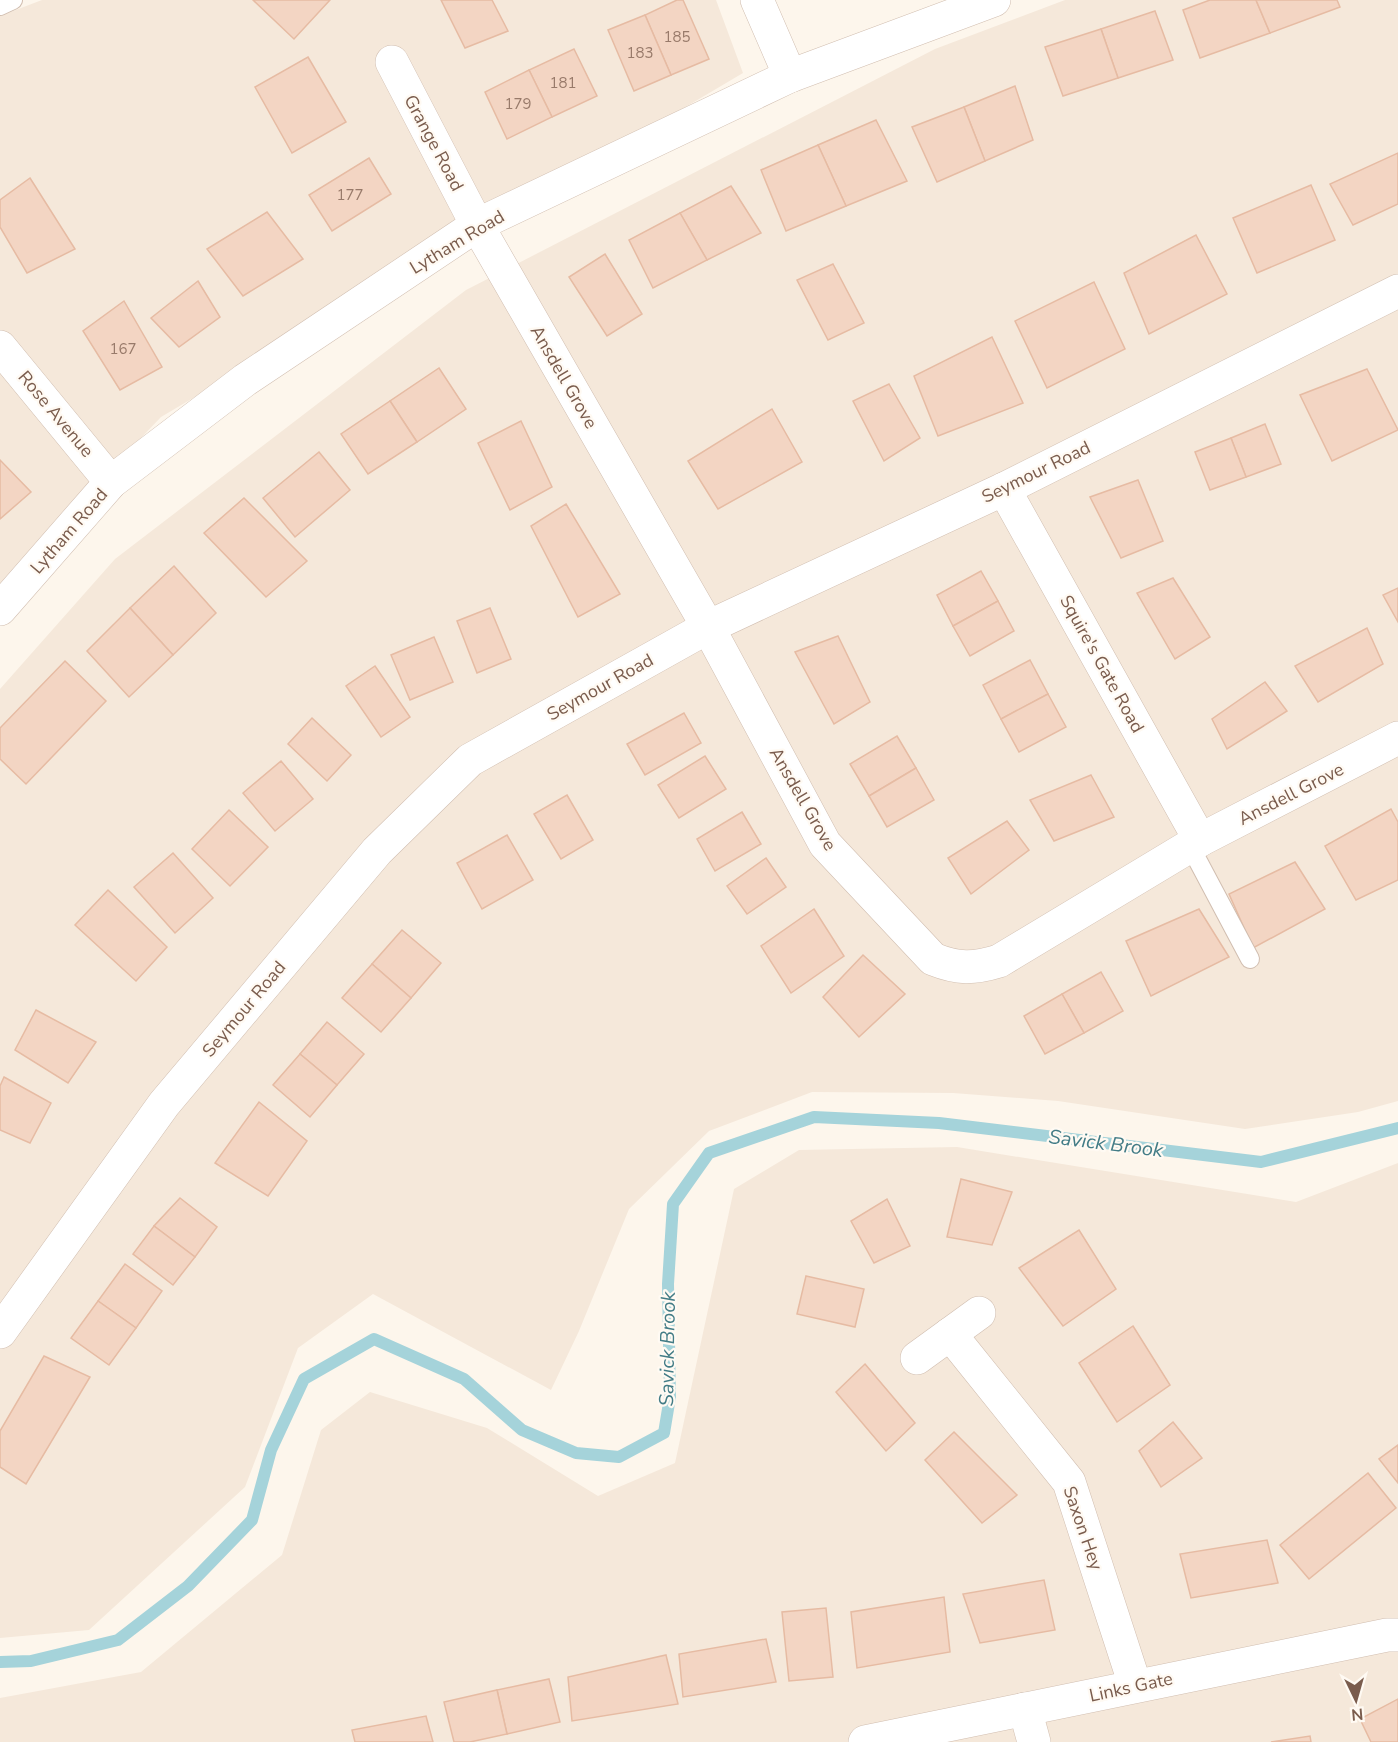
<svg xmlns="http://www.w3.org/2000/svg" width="1398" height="1742" font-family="'Nunito Sans',sans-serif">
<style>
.residential{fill:#f5e8da}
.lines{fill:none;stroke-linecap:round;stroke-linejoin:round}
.stream{stroke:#a5d3da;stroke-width:12}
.building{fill:#f3d5c3;stroke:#e6bba3;stroke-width:1.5}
.service-casing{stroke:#d1beb0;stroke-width:20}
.minor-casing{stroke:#d1beb0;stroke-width:34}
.service{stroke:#fff;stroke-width:18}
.minor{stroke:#fff;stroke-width:33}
.labels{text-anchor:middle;stroke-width:4.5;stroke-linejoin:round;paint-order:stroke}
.number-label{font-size:15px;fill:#987a6a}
.street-label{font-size:18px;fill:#7a5c4d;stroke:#fffaf3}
.water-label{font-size:20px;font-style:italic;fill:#437c86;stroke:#fffaf3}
</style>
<rect width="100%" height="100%" fill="#fdf6ec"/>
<g class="residential">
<polygon points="42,0 716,0 743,73 161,417 0,585 0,16"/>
<polygon points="1065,0 1398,0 1398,1101 1358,1112 1245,1129 1058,1101 953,1093 812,1092 709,1131 629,1209 579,1331 551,1390 373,1294 298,1348 245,1487 89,1630 0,1638 0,689 115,559 466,290 935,49"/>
<polygon points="957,1147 1296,1202 1398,1163 1398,1742 0,1742 0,1698 141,1672 282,1555 321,1430 370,1392 487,1428 598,1496 675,1463 734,1189 799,1150"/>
</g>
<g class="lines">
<polyline class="stream" points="0,1662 31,1661 118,1640 188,1586 252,1520 271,1450 304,1379 374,1339 464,1379 522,1430 576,1453 619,1457 664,1433 670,1397 668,1284 673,1204 709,1153 814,1117 939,1123 1261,1162 1398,1128"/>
</g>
<g class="building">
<polygon points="253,0 330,0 294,39"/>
<polygon points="441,0 492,0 508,31 465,48"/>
<polygon points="677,0 683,0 709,59 671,75 645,15"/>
<polygon points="1210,0 1256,0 1270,33 1200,58 1183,10"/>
<polygon points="1256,0 1337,0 1340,7 1270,33"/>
<polygon points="1155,11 1173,60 1118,78 1101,29"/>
<polygon points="645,15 671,75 634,91 608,30"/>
<polygon points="1101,29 1118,78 1063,96 1045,47"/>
<polygon points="574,49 597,96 552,117 529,70"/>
<polygon points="308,57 346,122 292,153 255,87"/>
<polygon points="529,70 552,117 507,139 485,92"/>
<polygon points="1015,86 1033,140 985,161 964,107"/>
<polygon points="964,107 985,161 937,182 912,127"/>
<polygon points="876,120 907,181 846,206 818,145"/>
<polygon points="818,145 846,206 786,231 761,170"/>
<polygon points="1398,153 1398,204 1353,225 1330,184"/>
<polygon points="369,158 391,194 332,231 309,195"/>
<polygon points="30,178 75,249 27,273 0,227 0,200"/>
<polygon points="1311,185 1335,240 1257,273 1233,218"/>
<polygon points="731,186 761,233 707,260 680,213"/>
<polygon points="267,212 303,259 243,296 207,249"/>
<polygon points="680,213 707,260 653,288 629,240"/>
<polygon points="1196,235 1227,294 1149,334 1124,273"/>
<polygon points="605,254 642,314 607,336 569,277"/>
<polygon points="833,264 864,323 828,340 797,280"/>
<polygon points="198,281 220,317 179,347 151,318"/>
<polygon points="1094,282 1125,349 1047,388 1015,321"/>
<polygon points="124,301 162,367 120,390 83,331"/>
<polygon points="992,337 1023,403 938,436 914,376"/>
<polygon points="439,368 466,409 417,442 390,401"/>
<polygon points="1367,369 1398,430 1332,461 1300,395"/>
<polygon points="889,384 920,438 884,461 853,401"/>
<polygon points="390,401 417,442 368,474 341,434"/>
<polygon points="772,409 802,462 718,509 688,461"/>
<polygon points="521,421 552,487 510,510 478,443"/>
<polygon points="1265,424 1281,464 1246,477 1231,438"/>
<polygon points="1231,438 1246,477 1210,490 1195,452"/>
<polygon points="319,452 350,490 295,537 263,498"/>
<polygon points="0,460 31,492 0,519"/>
<polygon points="1138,480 1163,541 1121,558 1090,497"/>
<polygon points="244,498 307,561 266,597 204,533"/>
<polygon points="566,504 620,594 578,617 531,526"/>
<polygon points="174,566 216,613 173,655 130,608"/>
<polygon points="981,571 998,601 953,626 937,595"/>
<polygon points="1173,578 1210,637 1175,659 1137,593"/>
<polygon points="1398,588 1398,622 1383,595"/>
<polygon points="998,601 1014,631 970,656 953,626"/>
<polygon points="130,608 173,655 129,697 87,651"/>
<polygon points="490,608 511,659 477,673 457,621"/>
<polygon points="1367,628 1383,664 1318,702 1295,666"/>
<polygon points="838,636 870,702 834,724 795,652"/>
<polygon points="434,637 453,682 410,700 391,655"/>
<polygon points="1030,660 1048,694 1001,719 983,685"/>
<polygon points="65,661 106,701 26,784 0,759 0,728"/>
<polygon points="375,666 410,717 381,737 346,686"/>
<polygon points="1265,682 1287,711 1227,749 1212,719"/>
<polygon points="1048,694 1066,727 1019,752 1001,719"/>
<polygon points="684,713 701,743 645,775 627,744"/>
<polygon points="312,718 351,755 327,781 288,744"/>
<polygon points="897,736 916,768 869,796 850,764"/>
<polygon points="705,756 726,789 679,818 658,785"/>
<polygon points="281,761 313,799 275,831 243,793"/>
<polygon points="916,768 934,800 887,827 869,796"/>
<polygon points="1091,775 1114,817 1054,841 1030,800"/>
<polygon points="567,795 593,840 561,859 534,814"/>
<polygon points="1391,809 1398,822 1398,880 1356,900 1325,846"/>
<polygon points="229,810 268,847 230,886 192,849"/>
<polygon points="742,812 761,844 715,871 697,839"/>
<polygon points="1007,821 1029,850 971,894 948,858"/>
<polygon points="507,835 533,880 482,909 457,863"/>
<polygon points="173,853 213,898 175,933 134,887"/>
<polygon points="766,858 786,887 747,914 727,886"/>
<polygon points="1295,862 1325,909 1253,948 1229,894"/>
<polygon points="108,890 167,947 136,981 75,925"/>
<polygon points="814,909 844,956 791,993 761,946"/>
<polygon points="1199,909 1229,957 1151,996 1126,941"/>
<polygon points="402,930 441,963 411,998 372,964"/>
<polygon points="863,955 905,994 859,1037 823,997"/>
<polygon points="372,964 411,998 381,1032 342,998"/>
<polygon points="1101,972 1123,1011 1084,1033 1062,994"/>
<polygon points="1062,994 1084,1033 1045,1054 1024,1016"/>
<polygon points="36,1010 96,1042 68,1083 15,1050"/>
<polygon points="327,1022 364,1054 337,1085 300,1054"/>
<polygon points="300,1054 337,1085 310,1117 273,1085"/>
<polygon points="4,1077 51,1103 30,1143 0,1130 0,1086"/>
<polygon points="259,1102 307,1141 268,1196 215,1163"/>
<polygon points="961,1179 1012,1192 992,1245 947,1237"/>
<polygon points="180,1198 217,1227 195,1257 154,1226"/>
<polygon points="887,1199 910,1246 874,1263 851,1221"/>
<polygon points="154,1226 195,1257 173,1285 133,1254"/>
<polygon points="1079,1230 1116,1289 1063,1326 1019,1268"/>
<polygon points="125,1264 162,1291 136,1328 98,1301"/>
<polygon points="806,1276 864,1289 855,1327 797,1314"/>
<polygon points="98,1301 136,1328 109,1365 71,1338"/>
<polygon points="1133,1326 1170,1385 1117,1422 1079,1363"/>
<polygon points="44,1356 90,1377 26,1484 0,1467 0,1431"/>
<polygon points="865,1364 915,1423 886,1451 836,1392"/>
<polygon points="1173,1422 1202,1458 1161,1487 1139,1451"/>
<polygon points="954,1432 1017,1495 982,1523 925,1460"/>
<polygon points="1398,1445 1398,1483 1379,1459"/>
<polygon points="1368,1473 1396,1508 1309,1579 1280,1545"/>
<polygon points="1267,1540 1278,1583 1191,1598 1180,1554"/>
<polygon points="1044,1580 1055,1630 980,1643 963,1594"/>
<polygon points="944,1597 950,1652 857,1668 851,1612"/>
<polygon points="826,1608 833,1677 789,1681 782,1612"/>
<polygon points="766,1639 776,1682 683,1697 679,1654"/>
<polygon points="666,1655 678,1704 572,1721 568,1677"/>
<polygon points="549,1679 560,1722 507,1734 497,1690"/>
<polygon points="497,1690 507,1734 470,1742 454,1742 444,1702"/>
<polygon points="1398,1699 1398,1742 1371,1742 1360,1719"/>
<polygon points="426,1716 433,1742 355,1742 352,1730"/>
<polygon points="1310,1736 1311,1742 1271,1742"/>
</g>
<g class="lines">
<g class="service-casing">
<g id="service">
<polyline points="0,6 13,0"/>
<polyline points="1190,846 1250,959"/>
</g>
</g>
<g class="minor-casing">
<g id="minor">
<polyline points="757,0 790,76"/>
<path d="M392,62L477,225L708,627L825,844L933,959C958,969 973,969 999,961L1200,840L1398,738"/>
<polyline points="0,347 111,482"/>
<polyline points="1004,489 1200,840"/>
<polyline points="0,609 111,482 245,380 477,225 790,76 994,0"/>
<polyline points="0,1332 164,1104 377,851 470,760 708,627 1004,489 1398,291"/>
<polyline points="950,1334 1069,1482 1135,1685"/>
<polyline points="917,1358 979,1313"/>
<polyline points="1025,1709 1034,1742"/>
<polyline points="865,1742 1387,1635 1398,1635"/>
</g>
</g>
<use href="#service" class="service"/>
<use href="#minor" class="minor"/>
</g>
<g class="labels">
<g class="number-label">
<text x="677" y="42">185</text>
<text x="640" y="58">183</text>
<text x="563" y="88">181</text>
<text x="518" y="109">179</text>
<text x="350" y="200">177</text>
<text x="123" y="354">167</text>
</g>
<g class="street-label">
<text transform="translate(434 143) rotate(62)" y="6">Grange Road</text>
<text transform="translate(457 242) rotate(-31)" y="6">Lytham Road</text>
<text transform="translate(564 377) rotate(60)" y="6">Ansdell Grove</text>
<text transform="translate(56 414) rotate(50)" y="6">Rose Avenue</text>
<text transform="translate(1036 472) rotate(-26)" y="6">Seymour Road</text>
<text transform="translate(69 531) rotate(-49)" y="6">Lytham Road</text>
<text transform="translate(1102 664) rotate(61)" y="6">Squire's Gate Road</text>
<text transform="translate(600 687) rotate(-29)" y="6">Seymour Road</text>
<text transform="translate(1291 794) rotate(-27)" y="6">Ansdell Grove</text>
<text transform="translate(803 799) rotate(60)" y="6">Ansdell Grove</text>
<text transform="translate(244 1009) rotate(-50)" y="6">Seymour Road</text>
<text transform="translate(1083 1528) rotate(71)" y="6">Saxon Hey</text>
<text transform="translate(1131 1687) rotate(-12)" y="6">Links Gate</text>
</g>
<g class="water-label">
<text transform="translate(1106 1143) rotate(7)" y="7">Savick Brook</text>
<text transform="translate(667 1349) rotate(-89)" y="7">Savick Brook</text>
</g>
</g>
<g transform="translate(1356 1700) rotate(175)" stroke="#fffaf3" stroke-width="4.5" paint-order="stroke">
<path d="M0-4.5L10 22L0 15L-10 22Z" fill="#7a5c4d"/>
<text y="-9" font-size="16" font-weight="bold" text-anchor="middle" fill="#7a5c4d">N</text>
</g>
</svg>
